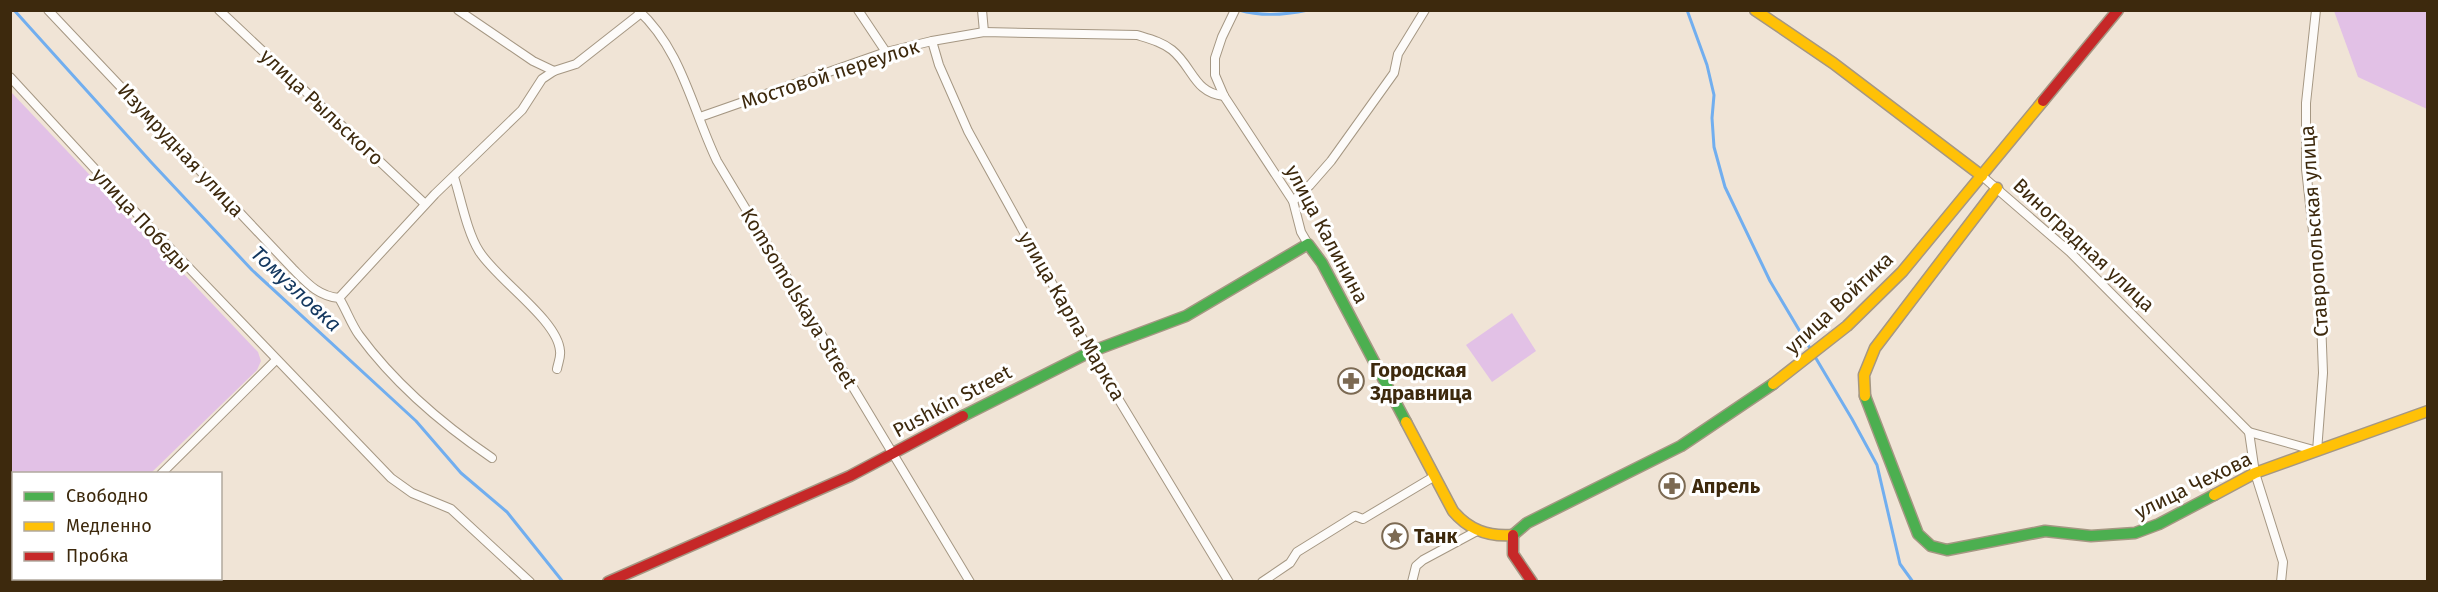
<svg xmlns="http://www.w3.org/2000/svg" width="2438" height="592" font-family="'Fira Sans',sans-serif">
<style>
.green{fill:#e2c1e6}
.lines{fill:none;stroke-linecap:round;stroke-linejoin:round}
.stream{stroke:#71aeef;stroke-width:3}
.street-casing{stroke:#a59783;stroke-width:10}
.fast-casing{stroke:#a59783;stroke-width:13}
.slow-casing{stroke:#a59783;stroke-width:13}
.jam-casing{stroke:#a59783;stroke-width:13}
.street{stroke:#fdfbf9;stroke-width:8}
.fast{stroke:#4caf50;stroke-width:10}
.slow{stroke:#ffc107;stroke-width:10}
.jam{stroke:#c62828;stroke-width:10}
.labels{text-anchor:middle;stroke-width:6;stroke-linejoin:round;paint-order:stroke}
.street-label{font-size:20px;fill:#3d290d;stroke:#fff}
.poi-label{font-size:20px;font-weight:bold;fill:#3d290d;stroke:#fff;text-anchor:start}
.water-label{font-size:21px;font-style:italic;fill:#153960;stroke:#fff}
</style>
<rect width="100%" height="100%" fill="#f0e4d6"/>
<g class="green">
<polygon points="2334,11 2427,11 2427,109 2358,77"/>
<polygon points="11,92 258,352 261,361 257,370 151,473 14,474 13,573 10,573"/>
<polygon points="1512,313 1536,351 1492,382 1466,345"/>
</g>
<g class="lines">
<g class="stream">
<polyline points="14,10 151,162 252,270 416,421 461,473 507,512 563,582"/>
<path d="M1239,10C1262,17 1285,15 1308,10"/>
<polyline points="1687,10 1707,65 1714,95 1712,118 1714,147 1725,187 1770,281 1852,419 1877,465 1900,564 1913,582"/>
</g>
<g class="street-casing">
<g id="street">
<path d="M48,10L293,269C307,283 318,296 339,298C346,309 351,324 359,335C395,384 442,424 492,458"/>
<polyline points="219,10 425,204"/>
<polyline points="458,10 533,61 554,71"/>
<path d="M638,10C682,50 692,109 717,161L970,582"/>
<polyline points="858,10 886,52"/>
<polyline points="982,10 984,32"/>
<polyline points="1235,10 1222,37 1215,58 1215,75 1224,96 1293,201 1301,232 1308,244"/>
<polyline points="932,41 939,65 968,131 1090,352 1229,582"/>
<polyline points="10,77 118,194 391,478 412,493 451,509 530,582"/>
<path d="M700,117L886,52L932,41L984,32L1137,35C1150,39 1162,42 1172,50C1193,67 1194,93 1224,96"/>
<polyline points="1982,176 2070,252 2249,432 2255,473 2283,562 2281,582"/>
<path d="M454,177C461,199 467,232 479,251C496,279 558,320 560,351C561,357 558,363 557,369"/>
<polyline points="1293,201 1310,185 1331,161 1394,73 1398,54 1425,10"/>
<polyline points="339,298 435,194 522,110 542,79 554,71 576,64 641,13"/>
<polyline points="2249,432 2317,451 2323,373 2320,293 2306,169 2306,103 2316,10"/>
<polyline points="161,474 276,360"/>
<polyline points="51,582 54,578"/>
<polyline points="1262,582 1290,563 1297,552 1355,516 1363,519 1435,476"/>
<polyline points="1412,582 1416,566 1423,560 1477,531"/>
</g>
</g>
<g class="fast-casing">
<g id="fast">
<polyline points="1865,396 1918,534 1931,546 1947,550 2045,531 2091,536 2135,533 2159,524 2214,495"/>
<polyline points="963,416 1090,352 1186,316 1308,244 1322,263 1406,422"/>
<polyline points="1513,535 1527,523 1681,446 1773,384"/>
</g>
</g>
<g class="slow-casing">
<g id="slow">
<polyline points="1755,10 1833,63 1982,176"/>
<polyline points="1773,384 1847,326 1902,272 2043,101"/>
<polyline points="1865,396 1864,375 1875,348 1997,188"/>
<path d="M1406,422L1453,511C1469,530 1488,537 1513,535"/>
<polyline points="2214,495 2255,473 2428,411"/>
</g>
</g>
<g class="jam-casing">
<g id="jam">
<polyline points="2043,101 2118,10"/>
<polyline points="1513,535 1513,554 1532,582"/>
<polyline points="608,582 850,476 963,416"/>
</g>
</g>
<use href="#street" class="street"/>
<use href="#fast" class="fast"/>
<use href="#slow" class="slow"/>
<use href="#jam" class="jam"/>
</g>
<defs>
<g id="pharmacy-ring" transform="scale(1.35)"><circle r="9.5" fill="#fff" stroke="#7c6a53" stroke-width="1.5"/><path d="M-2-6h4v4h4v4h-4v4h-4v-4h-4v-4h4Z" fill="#7c6a53"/></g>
<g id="sight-ring" transform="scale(1.35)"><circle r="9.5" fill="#fff" stroke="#7c6a53" stroke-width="1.5"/><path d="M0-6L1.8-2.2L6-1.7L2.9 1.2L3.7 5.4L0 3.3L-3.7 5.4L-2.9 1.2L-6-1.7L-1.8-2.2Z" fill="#7c6a53"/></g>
</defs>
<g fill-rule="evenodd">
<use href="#pharmacy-ring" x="1351" y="381"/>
<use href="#pharmacy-ring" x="1672" y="486"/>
<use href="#sight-ring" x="1395" y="536"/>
</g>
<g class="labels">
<g class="street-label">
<text transform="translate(830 74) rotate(-18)" y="7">Мостовой переулок</text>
<text transform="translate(322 107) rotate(43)" y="7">улица Рыльского</text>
<text transform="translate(181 150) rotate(47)" y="7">Изумрудная улица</text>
<text transform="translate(142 220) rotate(47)" y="7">улица Победы</text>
<text transform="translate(2314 231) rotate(-94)" y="7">Ставропольская улица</text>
<text transform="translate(1327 234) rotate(62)" y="7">улица Калинина</text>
<text transform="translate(2084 245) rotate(43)" y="7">Виноградная улица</text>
<text transform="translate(799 298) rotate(59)" y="7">Komsomolskaya Street</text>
<text transform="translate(1839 303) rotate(-43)" y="7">улица Войтика</text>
<text transform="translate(1072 316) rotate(60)" y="7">улица Карла Маркса</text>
<text transform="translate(952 401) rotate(-28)" y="7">Pushkin Street</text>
<text transform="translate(2193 485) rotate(-26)" y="7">улица Чехова</text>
</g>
<g class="poi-label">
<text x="1370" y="377">Городская<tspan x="1370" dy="23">Здравница</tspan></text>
<text x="1692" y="493">Апрель</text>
<text x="1414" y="543">Танк</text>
</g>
<g class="water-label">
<text transform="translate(296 289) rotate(43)" y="7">Томузловка</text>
</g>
</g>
<rect width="2438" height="592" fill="none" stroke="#3d290d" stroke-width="24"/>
<rect x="12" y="472" width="210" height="108" fill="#ffffff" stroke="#b1a99e" stroke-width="1.5"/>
<rect x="24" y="492" width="30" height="9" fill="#4caf50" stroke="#b1a99e" stroke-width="1.5"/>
<text x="66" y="502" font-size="18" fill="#3d290d">Свободно</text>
<rect x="24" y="522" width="30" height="9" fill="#ffc107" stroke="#b1a99e" stroke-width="1.5"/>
<text x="66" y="532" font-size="18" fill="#3d290d">Медленно</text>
<rect x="24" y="552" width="30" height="9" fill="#c62828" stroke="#b1a99e" stroke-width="1.5"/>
<text x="66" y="562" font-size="18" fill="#3d290d">Пробка</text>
</svg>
